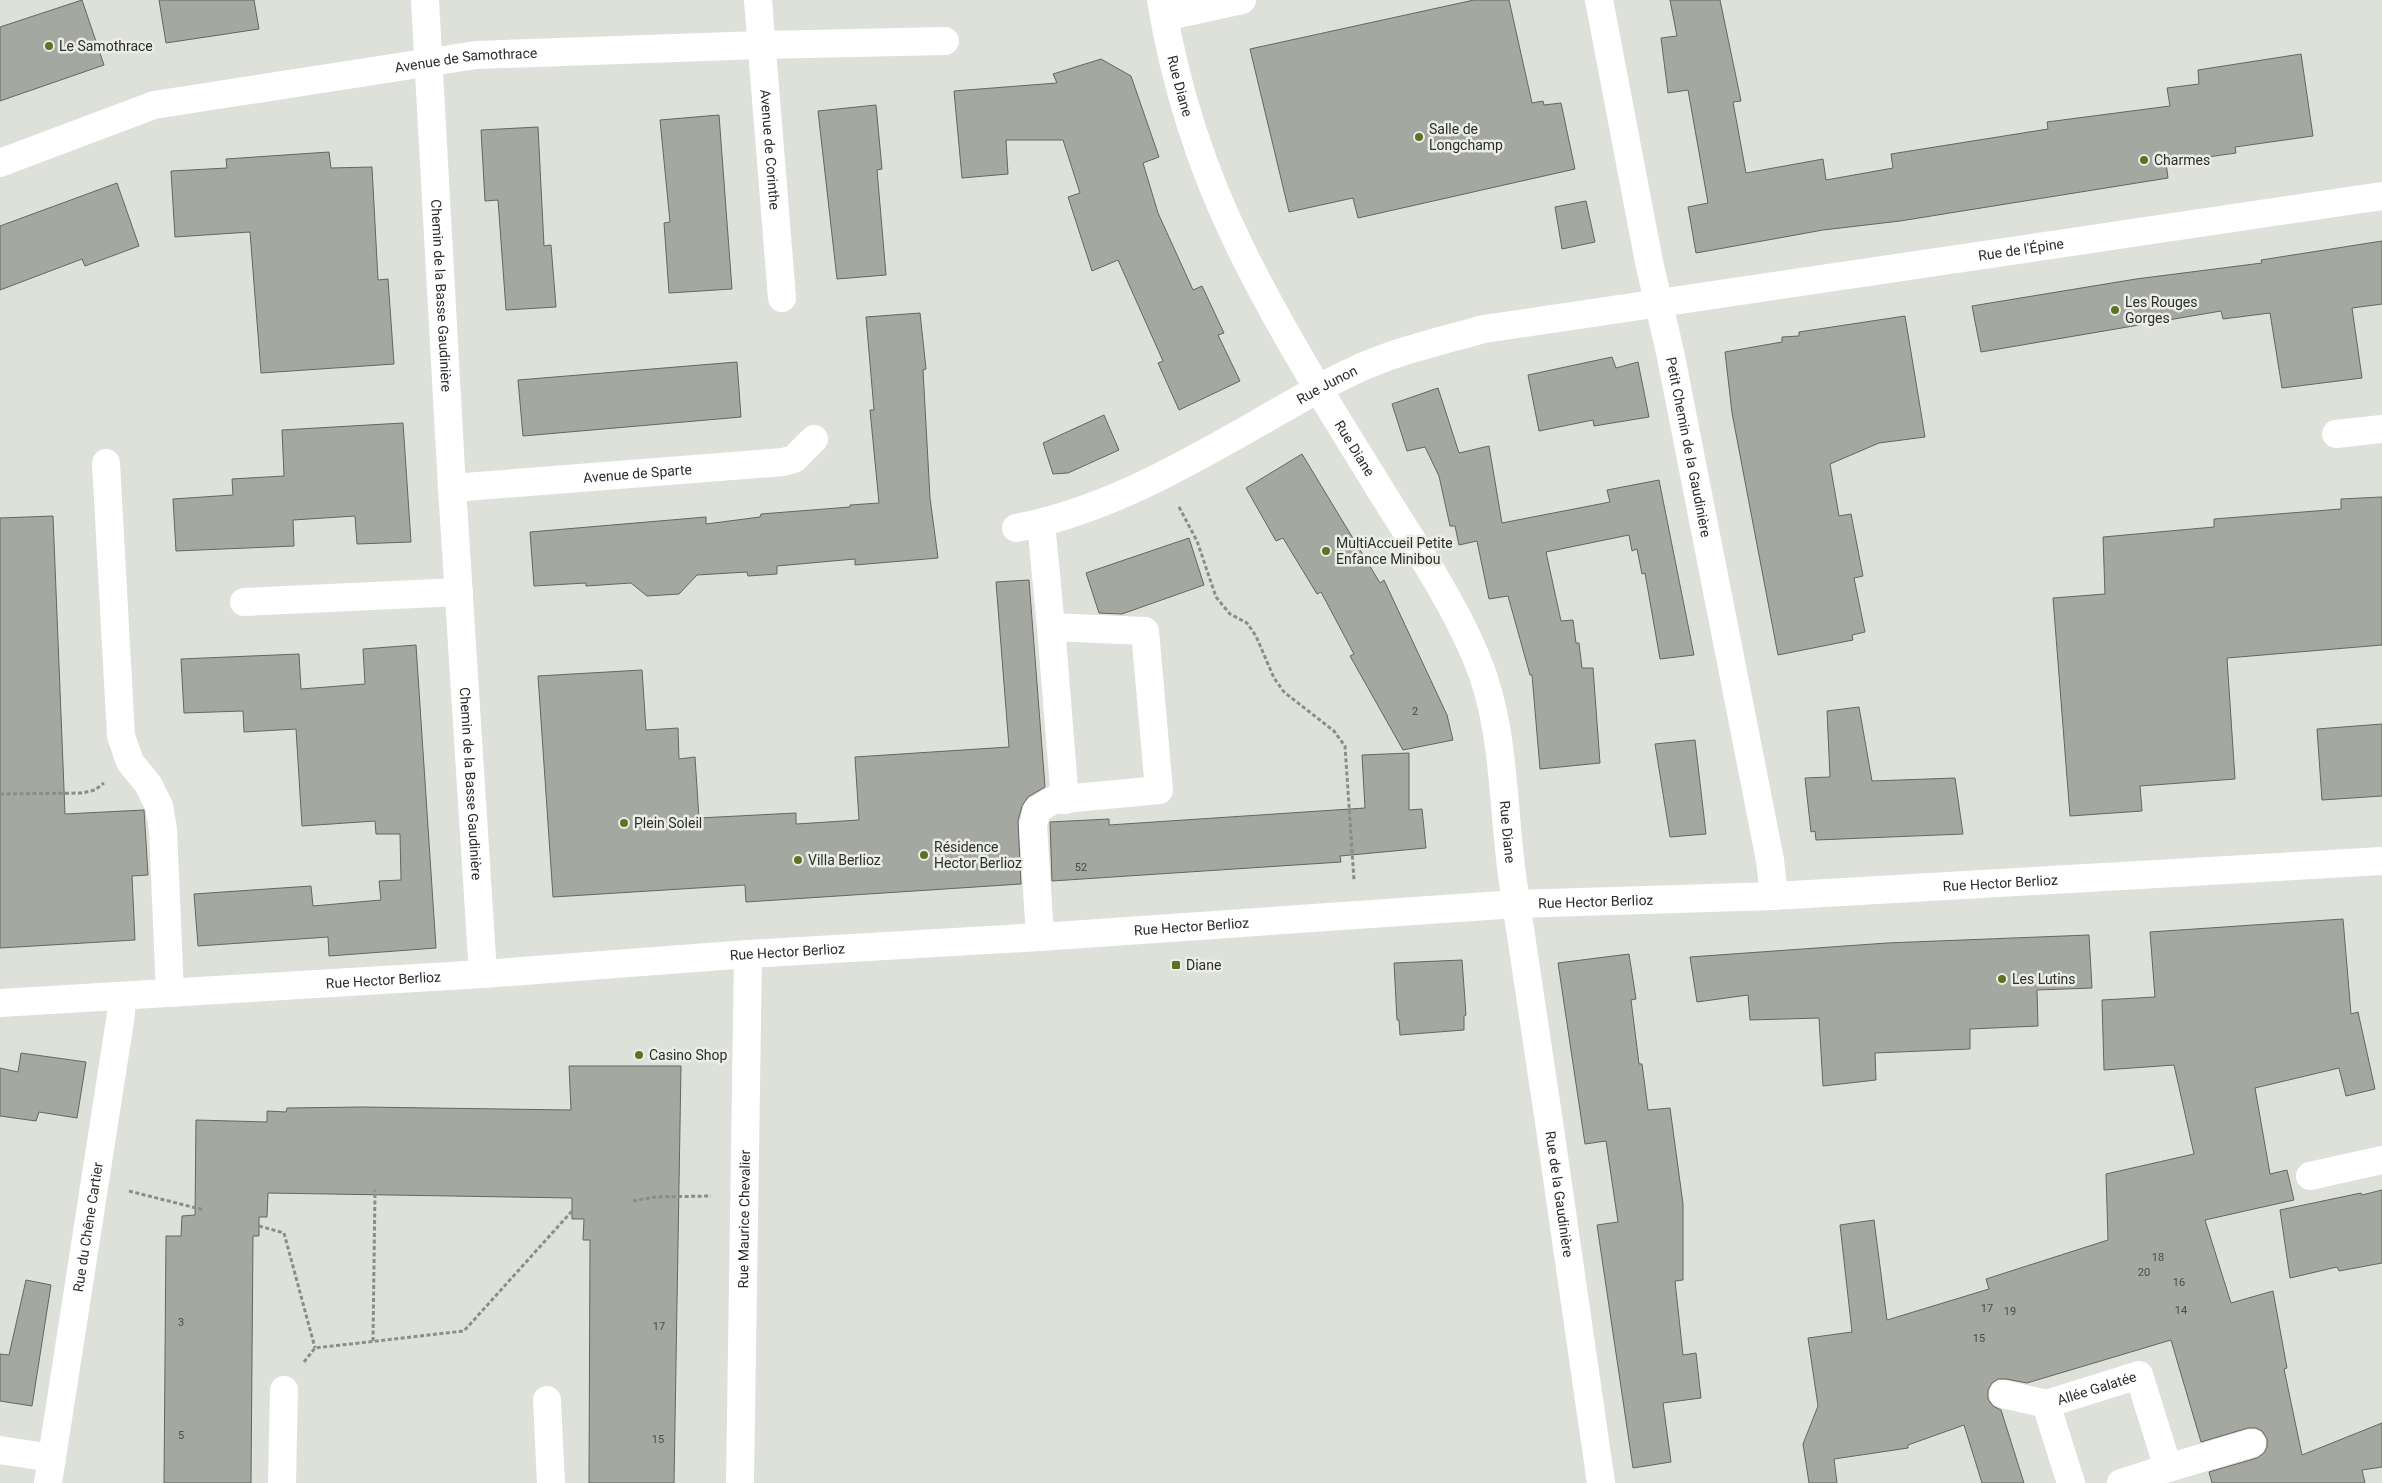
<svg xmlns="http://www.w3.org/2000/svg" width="2382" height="1483" font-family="Roboto,sans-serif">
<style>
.building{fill:#a5a8a1;stroke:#646760}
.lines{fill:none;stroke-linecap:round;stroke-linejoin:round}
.path{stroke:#8b8d88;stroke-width:3;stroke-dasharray:4 2.5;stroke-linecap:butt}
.minor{stroke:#fff;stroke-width:28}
.poi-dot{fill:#5c7325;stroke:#ebeee6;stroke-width:2}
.labels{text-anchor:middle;stroke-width:5;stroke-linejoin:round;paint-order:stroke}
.number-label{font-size:11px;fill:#4b4c48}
.poi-label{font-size:14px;fill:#2d2e2b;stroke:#ebeee6;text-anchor:start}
.street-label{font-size:14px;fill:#2d2e2b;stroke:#ebeee6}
</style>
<rect width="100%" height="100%" fill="#dde1d9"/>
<g class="building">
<polygon points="82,0 104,65 0,101 0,27"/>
<polygon points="159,0 254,0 259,29 166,43"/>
<polygon points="1474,0 1509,0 1532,103 1543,101 1544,105 1561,103 1575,169 1358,218 1353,198 1289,212 1250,49"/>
<polygon points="1670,0 1720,0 1741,101 1733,102 1746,173 1823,159 1826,180 1893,168 1891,154 2048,129 2047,122 2170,106 2167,88 2199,84 2198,70 2301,54 2313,136 2235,147 2236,153 2166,163 2168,178 1900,221 1823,230 1696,253 1688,207 1708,203 1688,90 1668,93 1661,38 1677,36"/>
<polygon points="1101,59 1131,76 1159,157 1143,163 1158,213 1193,290 1202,286 1224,333 1218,335 1240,381 1179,410 1158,363 1163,361 1118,260 1092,271 1068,197 1080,193 1063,140 1006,140 1008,174 962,178 954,91 1057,83 1053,74"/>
<polygon points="876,105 882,169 877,170 886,275 837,279 818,111"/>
<polygon points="719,115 732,289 669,293 664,223 670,222 660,120"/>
<polygon points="538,127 544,246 551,245 556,307 506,310 498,200 485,201 481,130"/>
<polygon points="329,152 331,168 372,167 378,280 388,279 394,364 261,373 250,232 175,237 171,171 227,168 226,159"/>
<polygon points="117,183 139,246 85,266 82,259 0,290 0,226"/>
<polygon points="1586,201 1595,242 1562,249 1555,207"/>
<polygon points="2382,241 2382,304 2352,308 2362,378 2282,388 2270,313 2223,319 2221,311 1981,352 1972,306 2136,279 2262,263 2261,260"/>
<polygon points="920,313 926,369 923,370 930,498 938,558 855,565 855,559 777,566 777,574 748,576 747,572 697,575 679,594 647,596 631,583 586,586 586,583 534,586 530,532 706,517 706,524 760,517 761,514 850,507 850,505 879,503 870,410 874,410 866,317"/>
<polygon points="1905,316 1925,437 1879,443 1830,464 1839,516 1851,514 1863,576 1854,578 1865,632 1852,635 1853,640 1778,655 1732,413 1725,352 1782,342 1782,337 1799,336 1799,332"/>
<polygon points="1612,357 1616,368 1638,362 1649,417 1594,426 1593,420 1539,431 1528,375"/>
<polygon points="737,362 741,417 523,436 518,380"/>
<polygon points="1438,388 1459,453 1489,446 1502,523 1610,502 1607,490 1659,480 1694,655 1660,659 1645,573 1642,574 1637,549 1632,551 1629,535 1546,552 1561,621 1573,620 1576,643 1579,643 1582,668 1593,668 1600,763 1540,769 1532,675 1530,675 1508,596 1489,599 1477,541 1459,545 1455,526 1450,526 1439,476 1425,447 1407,451 1392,404"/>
<polygon points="1104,415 1119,450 1068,473 1053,474 1043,443"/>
<polygon points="403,423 411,542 357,544 355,516 293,520 294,546 176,551 173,499 233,495 232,479 284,476 282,430"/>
<polygon points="1302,454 1380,583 1384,580 1447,715 1453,740 1403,750 1350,656 1354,654 1321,592 1317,594 1283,538 1276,541 1246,488"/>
<polygon points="2382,497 2382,645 2227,658 2235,779 2140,786 2142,811 2070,816 2053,598 2105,594 2103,537 2214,527 2214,519 2341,509 2341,499"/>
<polygon points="53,516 65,814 144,810 148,875 132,876 135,940 0,948 0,518"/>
<polygon points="1189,538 1204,585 1122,614 1099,613 1086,573"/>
<polygon points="1029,580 1045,787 1028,797 1022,806 1018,821 1021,884 746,902 745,885 553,897 538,676 642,670 646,730 678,728 679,759 695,757 699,818 796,813 796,824 859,820 855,757 1009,747 996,582"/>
<polygon points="416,645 436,948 329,956 328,937 198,946 194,894 311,886 313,906 381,900 379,881 401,880 400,834 376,834 375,821 302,826 296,729 244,732 243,711 184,713 181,659 299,654 301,689 365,684 363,649"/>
<polygon points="1859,707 1872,781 1955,778 1963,834 1816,840 1815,831 1811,832 1805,778 1830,777 1827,711"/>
<polygon points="2382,724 2382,796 2322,800 2317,729"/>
<polygon points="1695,740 1706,834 1670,837 1655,744"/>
<polygon points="1409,753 1409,810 1422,809 1426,848 1340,856 1341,862 1052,881 1050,822 1109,819 1109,825 1365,808 1362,755"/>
<polygon points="2343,919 2351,1014 2358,1012 2375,1089 2346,1096 2339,1068 2255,1088 2270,1174 2287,1170 2294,1200 2205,1220 2231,1303 2273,1291 2287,1368 2284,1369 2302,1455 2382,1423 2382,1467 2362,1470 2365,1483 2212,1483 2209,1472 2257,1458 2264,1453 2267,1447 2267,1439 2262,1431 2256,1428 2248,1428 2201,1442 2171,1340 2027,1383 2006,1379 1998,1379 1992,1383 1988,1390 1988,1399 1993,1406 2001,1410 2024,1483 1982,1483 1964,1425 1908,1445 1908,1448 1834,1459 1837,1483 1809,1483 1803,1444 1818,1406 1808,1338 1852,1332 1840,1225 1874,1220 1887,1320 1989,1289 1986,1279 2108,1240 2106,1174 2194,1154 2174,1065 2104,1070 2102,1000 2155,997 2150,932"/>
<polygon points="2089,935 2092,988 2037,990 2038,1026 1970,1029 1970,1049 1875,1053 1876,1080 1823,1086 1819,1018 1750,1020 1748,995 1697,1002 1690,957 1887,943"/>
<polygon points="1629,954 1636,999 1631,1000 1639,1064 1642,1064 1648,1110 1670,1108 1683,1204 1683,1280 1675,1281 1683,1355 1696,1353 1701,1398 1663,1403 1671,1462 1633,1468 1597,1225 1618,1222 1606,1141 1585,1144 1558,963"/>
<polygon points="1462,960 1466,1015 1464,1016 1464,1030 1400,1035 1399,1020 1397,1020 1394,963"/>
<polygon points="21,1053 86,1062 77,1118 39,1112 36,1121 0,1116 0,1068 18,1072"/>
<polygon points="569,1066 681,1066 674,1483 589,1483 590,1240 583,1240 584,1219 572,1219 572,1198 268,1193 267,1217 259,1217 259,1236 253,1236 251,1483 164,1483 166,1236 181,1236 182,1216 195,1215 196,1120 267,1122 267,1111 286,1112 287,1108 362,1107 571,1110"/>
<polygon points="2382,1190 2382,1263 2339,1271 2337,1267 2290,1278 2280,1210 2361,1193 2362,1195"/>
<polygon points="26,1280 51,1285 32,1406 0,1401 0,1354 9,1355"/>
</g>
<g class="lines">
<g class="path">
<polyline points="1179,507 1197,541 1216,597 1230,614 1247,623 1256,636 1274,678 1284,692 1334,731 1345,746 1354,880"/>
<polyline points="0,794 82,793 95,790 104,783"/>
<polyline points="129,1191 204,1210"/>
<polyline points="633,1201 655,1197 711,1196"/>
<polyline points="259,1226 284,1233 315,1348"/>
<polyline points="373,1341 375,1190"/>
<polyline points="304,1362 315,1348 464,1331 572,1211"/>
</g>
<g class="minor">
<path id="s1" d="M425,0L452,488L483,974"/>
<path id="s2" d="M758,0L782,298"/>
<path id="s3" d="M1161,0C1175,85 1202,170 1240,247C1278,325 1324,399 1370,473C1406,533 1449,592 1476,657C1506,727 1502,808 1513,882C1544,1082 1572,1283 1601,1483"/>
<path id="s4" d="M1599,0L1649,262L1670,352L1770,860L1774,896"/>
<polyline points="1164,17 1242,0"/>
<path id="s5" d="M0,163L154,105L476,55L761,45L945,41"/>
<polyline points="2336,434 2382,429"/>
<polyline points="106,463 121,736 130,762 148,784 159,806 163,829 170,993"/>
<path id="s6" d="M452,488L783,462L794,459L814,439"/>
<path id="s7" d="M1016,528C1112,510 1198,457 1281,410C1304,397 1327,383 1351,372C1392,352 1441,341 1484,329L2382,196"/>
<polyline points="244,602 459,592"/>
<polyline points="1051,627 1065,800"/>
<polyline points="1040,937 1033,825 1037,810 1053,800 1159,790 1145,631 1051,627 1041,523"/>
<path id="s8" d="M0,1003L483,974L748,954L1040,937L1516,904L1774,896L2382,861"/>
<polyline points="2310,1176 2382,1160"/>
<polyline points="2003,1394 2046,1404"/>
<polyline points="547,1400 551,1483"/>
<polyline points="0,1450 52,1458"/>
<polyline points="2168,1468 2252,1443"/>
<path id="s9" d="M48,1483L121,1014V997"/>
<polyline points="282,1483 284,1390"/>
<path id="s10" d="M740,1483L748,954"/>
<path id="s11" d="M2071,1483L2046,1404L2139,1375L2168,1468L2121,1483"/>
</g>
</g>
<g class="poi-dot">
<circle cx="49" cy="46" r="5"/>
<circle cx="1419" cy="137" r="5"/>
<circle cx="2144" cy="160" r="5"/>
<circle cx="2115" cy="310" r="5"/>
<circle cx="1326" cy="551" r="5"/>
<circle cx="624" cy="823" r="5"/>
<circle cx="924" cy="855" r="5"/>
<circle cx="798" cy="860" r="5"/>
<rect x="1171" y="960" width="10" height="10" rx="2.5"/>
<circle cx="2002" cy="979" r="5"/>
<circle cx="639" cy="1055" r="5"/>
</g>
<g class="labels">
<g class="number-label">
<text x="1415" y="715">2</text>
<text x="1081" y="871">52</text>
<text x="2158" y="1261">18</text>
<text x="2144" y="1276">20</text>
<text x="2179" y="1286">16</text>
<text x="1987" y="1312">17</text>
<text x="2181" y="1314">14</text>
<text x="2010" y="1315">19</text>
<text x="181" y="1326">3</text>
<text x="659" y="1330">17</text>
<text x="1979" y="1342">15</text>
<text x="181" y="1439">5</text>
<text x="658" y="1443">15</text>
</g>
<g class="poi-label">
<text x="59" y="51">Le Samothrace</text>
<text x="1429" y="134">Salle de<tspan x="1429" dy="16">Longchamp</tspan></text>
<text x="2154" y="165">Charmes</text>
<text x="2125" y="307">Les Rouges<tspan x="2125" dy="16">Gorges</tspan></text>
<text x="1336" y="548">MultiAccueil Petite<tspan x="1336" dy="16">Enfance Minibou</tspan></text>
<text x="634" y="828">Plein Soleil</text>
<text x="934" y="852">Résidence<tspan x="934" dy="16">Hector Berlioz</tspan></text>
<text x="808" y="865">Villa Berlioz</text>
<text x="1186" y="970">Diane</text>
<text x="2012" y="984">Les Lutins</text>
<text x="649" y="1060">Casino Shop</text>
</g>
<g class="street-label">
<text dy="5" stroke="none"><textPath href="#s5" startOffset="480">Avenue de Samothrace</textPath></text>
<text dy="5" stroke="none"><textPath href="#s3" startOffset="88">Rue Diane</textPath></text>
<text dy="5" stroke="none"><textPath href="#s2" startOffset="150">Avenue de Corinthe</textPath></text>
<text dy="5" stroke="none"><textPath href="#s7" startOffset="1054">Rue de l'Épine</textPath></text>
<text dy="5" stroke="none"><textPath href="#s1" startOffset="296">Chemin de la Basse Gaudinière</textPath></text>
<text dy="5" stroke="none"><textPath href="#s7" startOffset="344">Rue Junon</textPath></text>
<text dy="5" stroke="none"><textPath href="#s4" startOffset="456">Petit Chemin de la Gaudinière</textPath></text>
<text dy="5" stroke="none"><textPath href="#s3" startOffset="492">Rue Diane</textPath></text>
<text dy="5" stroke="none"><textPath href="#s6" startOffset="186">Avenue de Sparte</textPath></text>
<text dy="5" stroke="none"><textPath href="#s1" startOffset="785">Chemin de la Basse Gaudinière</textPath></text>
<text dy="5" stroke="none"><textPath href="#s3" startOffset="912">Rue Diane</textPath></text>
<text dy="5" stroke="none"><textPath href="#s8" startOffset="2004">Rue Hector Berlioz</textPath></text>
<text dy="5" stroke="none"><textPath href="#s8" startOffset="1599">Rue Hector Berlioz</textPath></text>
<text dy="5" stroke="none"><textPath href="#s8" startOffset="1194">Rue Hector Berlioz</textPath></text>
<text dy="5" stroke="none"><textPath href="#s8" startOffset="789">Rue Hector Berlioz</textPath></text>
<text dy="5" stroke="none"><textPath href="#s8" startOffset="384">Rue Hector Berlioz</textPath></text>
<text dy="5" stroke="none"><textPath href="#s3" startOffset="1278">Rue de la Gaudinière</textPath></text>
<text dy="5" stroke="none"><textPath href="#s10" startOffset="264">Rue Maurice Chevalier</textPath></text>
<text dy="5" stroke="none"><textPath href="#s9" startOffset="259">Rue du Chêne Cartier</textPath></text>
<text dy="5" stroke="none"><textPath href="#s11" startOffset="136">Allée Galatée</textPath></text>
</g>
</g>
</svg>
